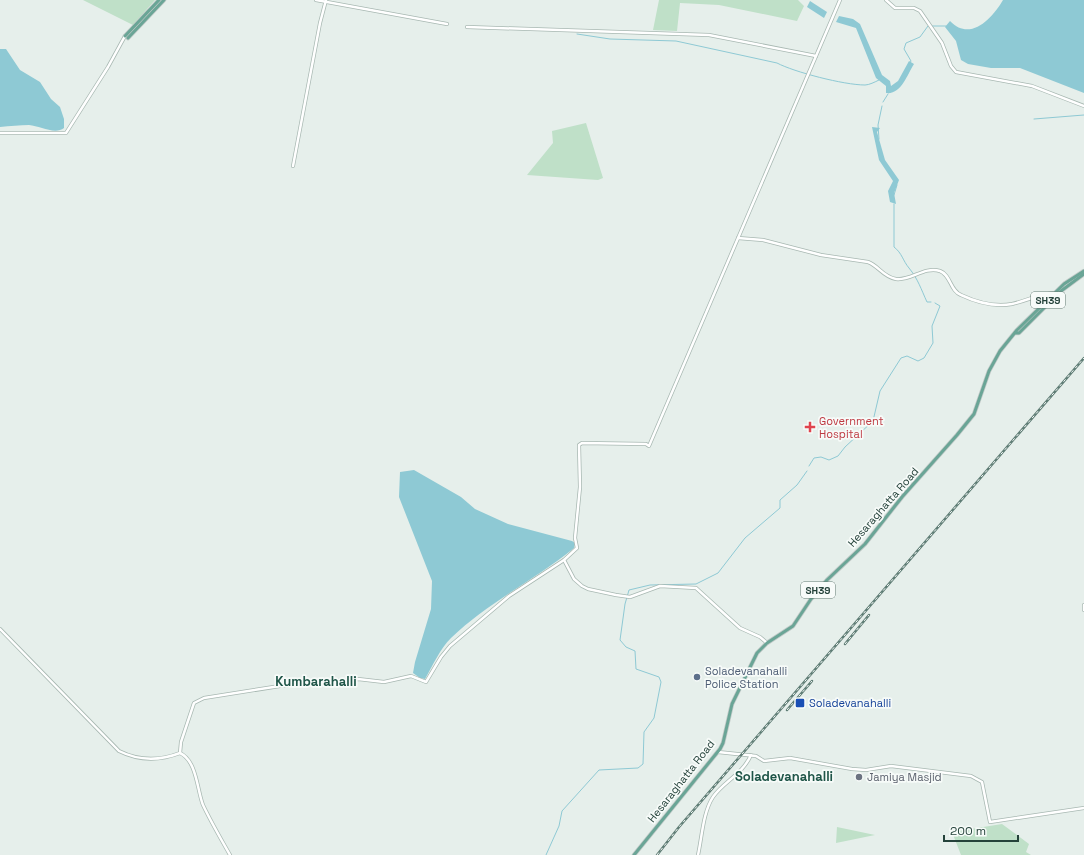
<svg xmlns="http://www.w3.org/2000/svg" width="1084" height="855" font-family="'Space Grotesk',sans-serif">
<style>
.green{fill:#bfe0c8}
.water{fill:#8ec9d4}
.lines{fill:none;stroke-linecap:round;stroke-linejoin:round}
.stream{stroke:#8ec9d4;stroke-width:1}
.minor-casing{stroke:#a8b8b2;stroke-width:4}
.major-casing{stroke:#c2cac8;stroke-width:4.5}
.minor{stroke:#fff;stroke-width:2.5}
.major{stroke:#6aa596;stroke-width:3}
.rail-casing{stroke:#5f7d75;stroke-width:2.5}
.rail{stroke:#f7fbf9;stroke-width:1;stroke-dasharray:3;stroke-linecap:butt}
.health-dot{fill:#e0444e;stroke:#f7fbf9;stroke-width:1.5}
.service-dot{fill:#5c6f8a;stroke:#f7fbf9;stroke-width:1.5}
.transit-dot{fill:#1a4fb4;stroke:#f7fbf9;stroke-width:1.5}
.worship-dot{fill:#6b7280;stroke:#f7fbf9;stroke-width:1.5}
.labels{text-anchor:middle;stroke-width:3.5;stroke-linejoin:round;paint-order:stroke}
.shield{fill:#f7fbf9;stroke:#637a73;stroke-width:1}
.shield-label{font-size:10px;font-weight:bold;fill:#24423a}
.health-label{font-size:11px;fill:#be3a42;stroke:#f7fbf9;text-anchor:start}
.street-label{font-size:11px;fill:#24423a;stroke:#f7fbf9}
.service-label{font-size:11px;fill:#4e5e75;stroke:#f7fbf9;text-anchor:start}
.transit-label{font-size:11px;fill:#164399;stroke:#f7fbf9;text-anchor:start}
.worship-label{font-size:11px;fill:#5b616d;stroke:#f7fbf9;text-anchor:start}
.quarter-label{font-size:13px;font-weight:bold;fill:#1f5548;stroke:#f7fbf9}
</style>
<rect width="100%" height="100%" fill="#e6efeb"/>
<g class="green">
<polygon points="83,0 155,0 133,25"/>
<polygon points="659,0 798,0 804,6 797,21 719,5 680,3 677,31 653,30"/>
<polygon points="586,123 603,178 598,180 527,175 553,143 552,131"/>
<polygon points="1002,824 1029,844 1026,852 1031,855 961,855 952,832"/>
<polygon points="837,827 875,835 836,843"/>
</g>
<g class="water">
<path d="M1003,0H1084V93L1020,68H991L968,64L961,60L956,41L945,27L950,21C970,42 992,19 1003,0Z"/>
<polygon points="810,1 827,12 824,18 807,7"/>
<path d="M839,16L853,19L860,24L882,75L890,81L891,86L898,81L909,61L914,64C907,75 901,95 886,93V86L876,78L856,28L836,22Z"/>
<path d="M0,49H6L20,70L40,82L51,99L60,107L64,119V128C55,135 40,126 29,125C20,125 10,126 0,127Z"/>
<polygon points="872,127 880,128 877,132 885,160 899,180 894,193 896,204 890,202 888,191 893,181 879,160"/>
<path d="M414,470L461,497L475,509L508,524L572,541L575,543L574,548C535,580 488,602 451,638C440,649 433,665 425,679L420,678L413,673L415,662L431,609L432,581L399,497L400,472Z"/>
</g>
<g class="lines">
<g class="stream">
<polyline points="932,26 946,26"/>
<path d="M577,34L610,39L676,41L777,63C794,72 844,85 865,85C869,85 875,82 879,80"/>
<polyline points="910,63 911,61 904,49 906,43 920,37 928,26"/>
<polyline points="883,102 888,94"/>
<polyline points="1034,119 1084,115"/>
<polyline points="879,139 878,125 882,106"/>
<polyline points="894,195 897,185"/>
<path d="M894,204V247C902,253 903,261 909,268C918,279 921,289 927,302H931"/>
<polyline points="809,466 814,458 821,457 829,460 838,456 845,447 873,421 880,391 901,358 907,356 918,361 924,358 933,343 932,326 940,306 935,303"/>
<polyline points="546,855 559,826 562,811 599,770 638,768 643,764 644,732 654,718 661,682 659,677 636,669 635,651 626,647 620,640 625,604 629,590 650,585 696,584 718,573 745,538 780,508 780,500 797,485 807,471"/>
</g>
<g class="minor-casing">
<g id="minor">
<polyline points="316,0 447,24"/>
<polyline points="886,0 895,8 914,8 920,11 942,43 951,66 956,72 1032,86 1084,106"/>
<polyline points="467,27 709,35 816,56"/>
<polyline points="0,133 66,133 108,67 125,36"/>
<polyline points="293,166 320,23 326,0"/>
<path d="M738,238L763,240L821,255L868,262C879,266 883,277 896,279C911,281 924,266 940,271C951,275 950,291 961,295C976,302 995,307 1012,304C1026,301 1041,293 1056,293"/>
<polyline points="564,560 574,579 582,586 588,589 616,595 630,597 660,586 696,588 740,628 760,637 767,643"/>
<polyline points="1084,605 1084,610"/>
<path d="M0,629L119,751C139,761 159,761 180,753C197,761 197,790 203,805C211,822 221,839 230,855"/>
<polyline points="718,752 756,756 764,761 790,758 852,769 866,770 891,766 971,776 982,782 990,822 1084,808"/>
<polyline points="180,753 181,742 194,703 204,698 280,686 358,679 384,682 411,676 426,682 441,657 450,646 509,596 564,560 577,548 575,538 580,487 579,445 582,443 646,444 649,446 840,0"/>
<path d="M698,855C702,837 703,812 713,797C724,781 742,775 751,755"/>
</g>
</g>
<g class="major-casing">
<g id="major">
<polyline points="125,36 159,0"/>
<polyline points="128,38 164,0"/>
<polyline points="1016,333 1019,333 1061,291 1084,274"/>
<polyline points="634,855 720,749 723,743 732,704 757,653 767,643 793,626 811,599 827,580 865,544 902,497 957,435 974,414 989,371 1000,351 1017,330 1064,284 1084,271"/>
</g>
</g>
<use href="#minor" class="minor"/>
<use href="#major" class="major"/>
<g class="rail-casing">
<g id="rail">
<polyline points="845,644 869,615"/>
<polyline points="787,710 812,681"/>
<polyline points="657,855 679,827 1084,358"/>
</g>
</g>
<use href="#rail" class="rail"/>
</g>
<path class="health-dot" d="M808 421h4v4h4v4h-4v4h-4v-4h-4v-4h4z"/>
<circle class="service-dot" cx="697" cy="677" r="4"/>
<rect class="transit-dot" x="795" y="698" width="10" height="10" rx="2"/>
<circle class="worship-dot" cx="859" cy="777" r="4"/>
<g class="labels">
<g class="shield">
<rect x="1031" y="292" width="34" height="16" rx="3"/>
<rect x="801" y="582" width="34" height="16" rx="3"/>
</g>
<g class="shield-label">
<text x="1048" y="304">SH39</text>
<text x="818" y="594">SH39</text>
</g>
<g class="health-label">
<text x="819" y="425">Government<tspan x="819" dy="13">Hospital</tspan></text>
</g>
<g class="street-label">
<text transform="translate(883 507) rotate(-49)" y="4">Hesaraghatta Road</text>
<text transform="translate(681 781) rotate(-52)" y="4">Hesaraghatta Road</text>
</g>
<g class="service-label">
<text x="705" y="675">Soladevanahalli<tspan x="705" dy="13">Police Station</tspan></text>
</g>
<g class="transit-label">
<text x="809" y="707">Soladevanahalli</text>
</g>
<g class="worship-label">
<text x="867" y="781">Jamiya Masjid</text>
</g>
<g class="quarter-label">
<text x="316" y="686">Kumbarahalli</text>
<text x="784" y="781">Soladevanahalli</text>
</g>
</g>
<path d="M944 835v6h74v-6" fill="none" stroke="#24423a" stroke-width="2"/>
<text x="950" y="835" font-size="12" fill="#24423a" stroke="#f7fbf9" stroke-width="3" paint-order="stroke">200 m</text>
</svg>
